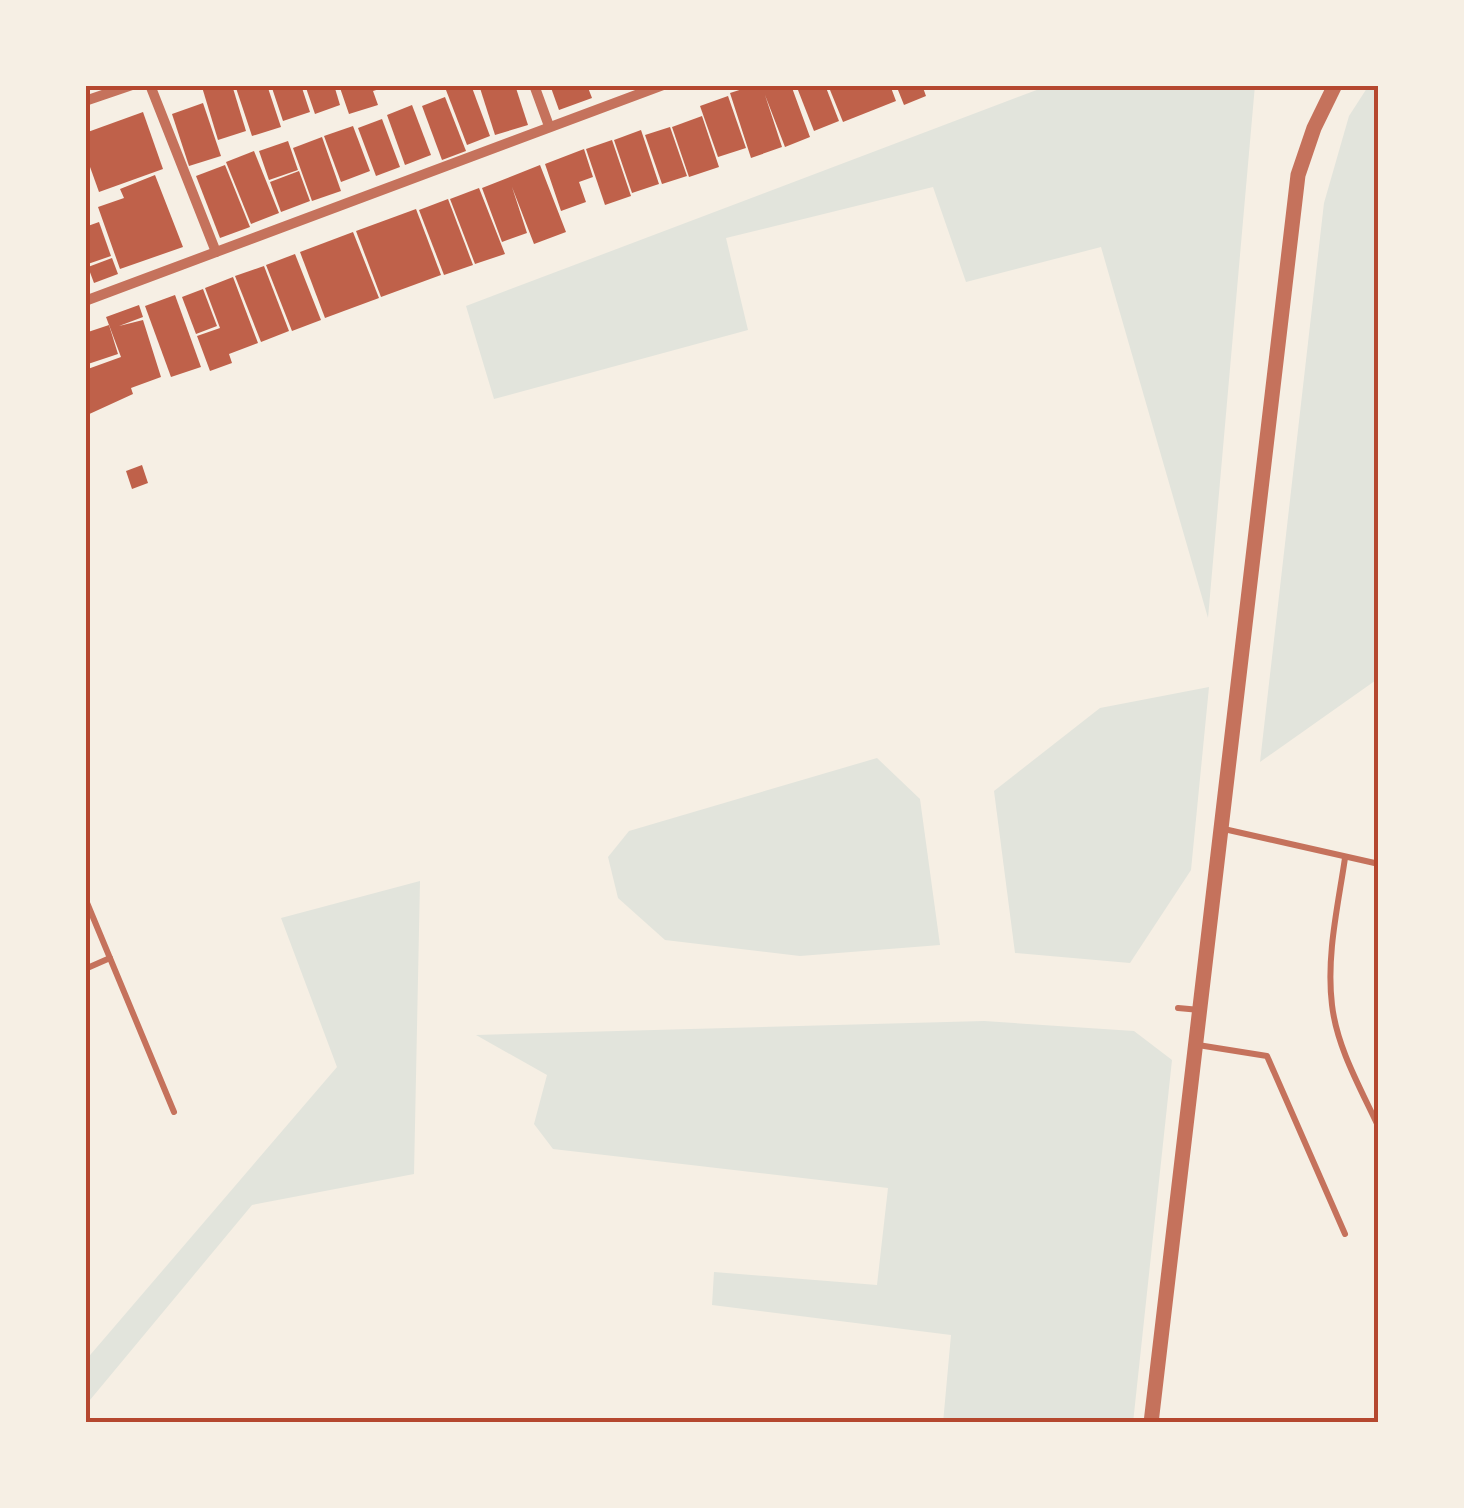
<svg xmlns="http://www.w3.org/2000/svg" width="1464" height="1508" font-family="'Source Sans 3',sans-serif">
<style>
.green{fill:#e2e4dc}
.building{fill:#bf614a}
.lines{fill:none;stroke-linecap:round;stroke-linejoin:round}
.service{stroke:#c5725c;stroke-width:6}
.minor{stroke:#c5725c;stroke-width:10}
.tertiary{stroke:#c5725c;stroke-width:15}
.neatline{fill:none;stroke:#b5482f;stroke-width:4}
</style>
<rect width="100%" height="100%" fill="#f6efe4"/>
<g class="green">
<polygon points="1050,85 1255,85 1208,618 1101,247 966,282 933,187 726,238 748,330 494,399 466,306"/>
<polygon points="1369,85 1379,85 1379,678 1260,762 1324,203 1349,116"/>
<polygon points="1209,687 1191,870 1130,963 1015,953 994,791 1100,708"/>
<polygon points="877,758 920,799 940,945 800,956 665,940 618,898 608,857 629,831"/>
<polygon points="420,881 414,1174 252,1205 85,1406 85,1361 337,1067 281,918"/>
<polygon points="984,1021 1134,1031 1172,1060 1133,1423 943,1423 951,1335 712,1305 714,1272 877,1285 888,1188 553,1149 534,1124 547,1075 476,1035"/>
</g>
<g class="building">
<polygon points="209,85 232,85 246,131 218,140 202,87"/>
<polygon points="235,85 267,85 281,127 252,136"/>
<polygon points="271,85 301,85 310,112 283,121"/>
<polygon points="305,85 334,85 340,105 315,114"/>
<polygon points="339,85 389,85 389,86 373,91 378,105 349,114"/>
<polygon points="461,85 471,85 490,136 467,145 446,90"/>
<polygon points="479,85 515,85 528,125 495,135"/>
<polygon points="550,85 587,85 592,98 559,110"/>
<polygon points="755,85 791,85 810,137 785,147 765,95 782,147 751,158 730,93"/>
<polygon points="796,85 825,85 839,121 814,131"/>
<polygon points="828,85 890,85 896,101 843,122"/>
<polygon points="896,85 922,85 926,96 904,105"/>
<polygon points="728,96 746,148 718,157 700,106"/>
<polygon points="445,97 466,151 442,160 422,106"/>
<polygon points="203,103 221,156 189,166 172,114"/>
<polygon points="412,105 431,155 405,165 387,115"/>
<polygon points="143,112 163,169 99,192 85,153 85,133"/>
<polygon points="702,116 719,167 689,177 672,127"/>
<polygon points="382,119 400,167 376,176 358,128"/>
<polygon points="353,126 370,171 341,182 324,136"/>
<polygon points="670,127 687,176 662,184 645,135"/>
<polygon points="641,130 659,184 632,193 614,140"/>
<polygon points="322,137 341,191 312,201 293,148"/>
<polygon points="612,140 631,196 605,205 586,149"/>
<polygon points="288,141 298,170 269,180 259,151"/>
<polygon points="584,149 593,177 579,182 586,202 561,211 545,164"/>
<polygon points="254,151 279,213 251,224 226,162"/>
<polygon points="225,165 250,227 220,238 196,176"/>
<polygon points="540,165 566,232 534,244 512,187 527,233 502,242 482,188"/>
<polygon points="299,171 310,201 281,212 270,182"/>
<polygon points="155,175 183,247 120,269 98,207 124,198 120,189"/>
<polygon points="479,188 505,254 475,264 450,199"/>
<polygon points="448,199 473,265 444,275 419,210"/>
<polygon points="416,209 441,275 381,297 356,231"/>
<polygon points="99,222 111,256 85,265 85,227"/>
<polygon points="353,232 379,298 325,318 300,252"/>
<polygon points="295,254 321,320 292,331 266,265"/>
<polygon points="112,258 118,274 94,283 88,267"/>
<polygon points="264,266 289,331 261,342 235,276"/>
<polygon points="233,277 258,343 229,354 232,363 210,371 197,336 220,328 205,288"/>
<polygon points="203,289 217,326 196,334 182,297"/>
<polygon points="175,295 201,367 171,377 145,306"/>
<polygon points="139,305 143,317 119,326 143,320 161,377 131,388 133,394 85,416 85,370 121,357 106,317"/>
<polygon points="109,325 118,354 85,365 85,333"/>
<polygon points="142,465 148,483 132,489 126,471"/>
</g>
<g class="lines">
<g class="service">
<polyline points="1224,829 1379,864"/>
<path d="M1345,858C1338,906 1326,956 1332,1005C1337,1048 1361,1089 1379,1128"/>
<polyline points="85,898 174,1112"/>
<polyline points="85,969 110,958"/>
<polyline points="1178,1008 1200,1010"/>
<polyline points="1198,1045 1267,1056 1345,1234"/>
</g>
<g class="minor">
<polyline points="150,85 216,252"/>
<polyline points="534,85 549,126"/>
<polyline points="85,101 132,85"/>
<polyline points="85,301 663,85"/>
</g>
<polyline class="tertiary" points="1151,1423 1298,175 1314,128 1335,85"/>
</g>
<rect width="1464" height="1508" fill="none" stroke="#f6efe4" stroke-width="175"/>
<rect x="88" y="88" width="1288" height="1332" class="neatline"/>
</svg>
